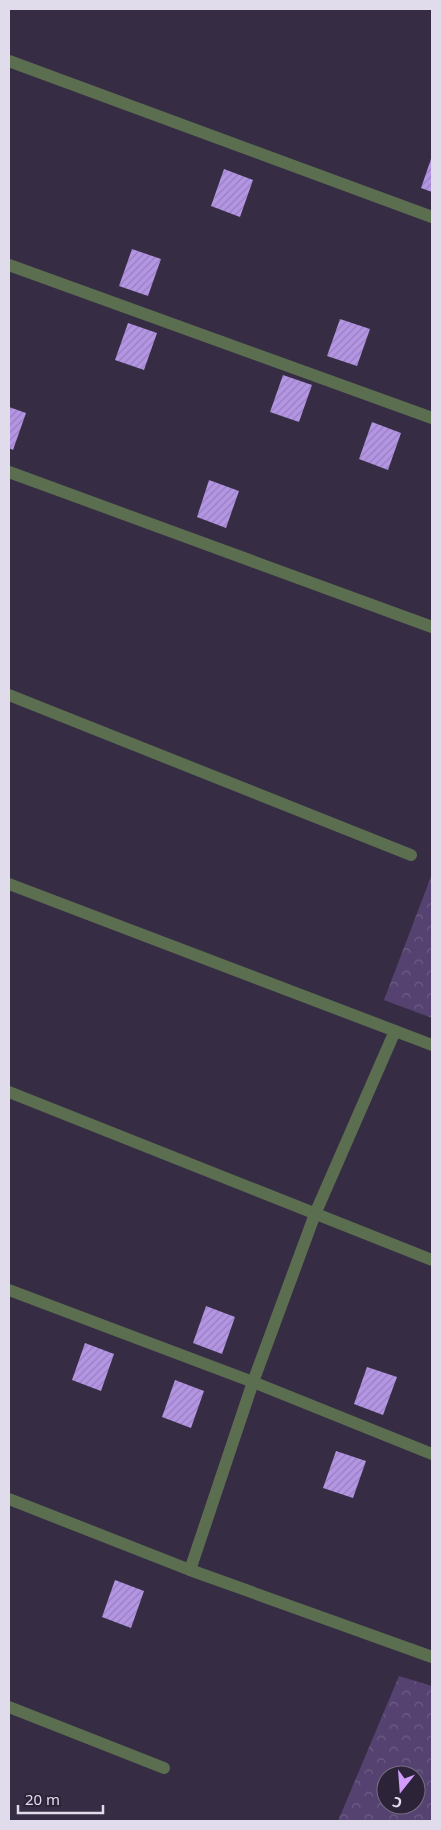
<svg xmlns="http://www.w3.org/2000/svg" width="441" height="1830" font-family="'Noto Sans',sans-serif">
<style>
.forest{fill:url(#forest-crowns);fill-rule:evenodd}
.building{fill:url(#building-hatch)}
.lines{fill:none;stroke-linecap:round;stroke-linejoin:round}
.minor{stroke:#5b6e50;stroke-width:12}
</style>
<defs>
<pattern id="forest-crowns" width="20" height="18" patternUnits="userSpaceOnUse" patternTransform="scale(1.25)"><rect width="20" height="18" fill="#554271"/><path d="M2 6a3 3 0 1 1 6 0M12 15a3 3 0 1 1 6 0" fill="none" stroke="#6d5d85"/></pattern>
<pattern id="building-hatch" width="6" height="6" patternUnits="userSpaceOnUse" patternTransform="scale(1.25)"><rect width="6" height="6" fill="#b395e4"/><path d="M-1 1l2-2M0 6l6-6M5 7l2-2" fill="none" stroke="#9780bc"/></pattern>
</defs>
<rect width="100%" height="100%" fill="#362d44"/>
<g class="forest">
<polygon points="432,874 432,1018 384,1000"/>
<path d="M399,1676L432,1686V1821H338ZM386,1775H416V1805H386Z"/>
</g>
<g class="building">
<polygon points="432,156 432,192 421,188"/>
<polygon points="224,169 253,180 240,217 211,206"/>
<polygon points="132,249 161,259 148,296 119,286"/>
<polygon points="340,319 370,329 357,366 327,356"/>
<polygon points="128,323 157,333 144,370 115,360"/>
<polygon points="283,375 312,385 299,422 270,412"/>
<polygon points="9,407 26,413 13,450 9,448"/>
<polygon points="372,422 401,433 388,470 359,459"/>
<polygon points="209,480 239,491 226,528 197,517"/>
<polygon points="206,1306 235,1317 222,1354 193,1343"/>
<polygon points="85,1343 114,1354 101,1391 72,1380"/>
<polygon points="367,1367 397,1377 383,1415 354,1404"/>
<polygon points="175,1380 204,1391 191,1428 162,1417"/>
<polygon points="336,1451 366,1461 353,1498 323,1488"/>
<polygon points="115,1580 144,1591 131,1628 102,1617"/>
</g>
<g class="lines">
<g class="minor">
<polyline points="9,61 432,217"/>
<polyline points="9,265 432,418"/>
<polyline points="9,472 432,627"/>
<polyline points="9,695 411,855"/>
<polyline points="9,884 432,1045"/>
<polyline points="9,1092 432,1260"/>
<polyline points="9,1290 253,1382 432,1454"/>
<polyline points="9,1499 190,1570 432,1657"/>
<polyline points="190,1570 253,1382 315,1214 395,1031"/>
<polyline points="9,1707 164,1768"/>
</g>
</g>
<rect width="441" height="1830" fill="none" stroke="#e1dceb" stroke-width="20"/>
<g transform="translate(401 1790) rotate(197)"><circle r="24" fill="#2c2339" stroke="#746d80"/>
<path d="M0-4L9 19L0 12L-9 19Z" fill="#d29cfd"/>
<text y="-8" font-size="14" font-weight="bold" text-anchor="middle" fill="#e1dceb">С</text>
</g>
<path d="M18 1805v8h85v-8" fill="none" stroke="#e1dceb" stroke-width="2.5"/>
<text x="25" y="1805" font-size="15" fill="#e1dceb" stroke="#2c2339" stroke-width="4" paint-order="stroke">20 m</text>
</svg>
